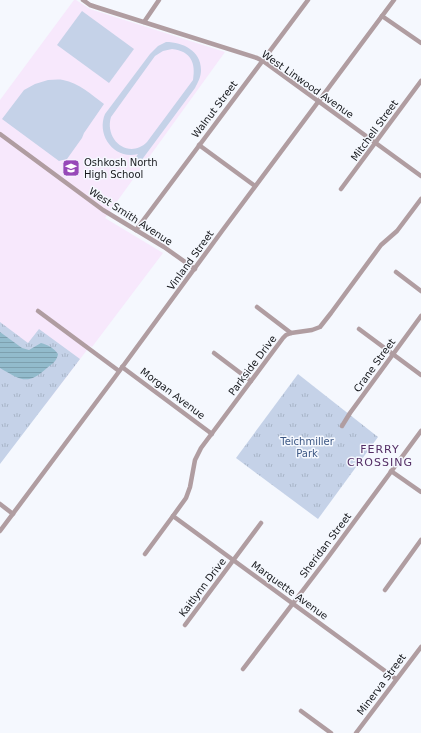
<svg xmlns="http://www.w3.org/2000/svg" width="421" height="733" font-family="'DejaVu Sans',sans-serif">
<style>
.education{fill:#f7e8fc}
.park{fill:url(#park-tufts)}
.garden{fill:#c5d2e8;fill-rule:evenodd}
.water{fill:url(#water-rules)}
.lines{fill:none;stroke-linecap:round;stroke-linejoin:round}
.minor{stroke:#b09da1;stroke-width:4.5}
.labels{text-anchor:middle;stroke-width:3;stroke-linejoin:round;paint-order:stroke}
.street-label{font-size:10px;fill:#17191d;stroke:#f5f8fe}
.poi-label{font-size:10px;fill:#17191d;stroke:#f5f8fe;text-anchor:start}
.park-label{font-size:10px;fill:#3c5784;stroke:#f5f8fe}
.neighbourhood-label{font-size:11px;letter-spacing:1px;fill:#542e65;stroke:#f5f8fe}
</style>
<defs>
<pattern id="park-tufts" width="24" height="20" patternUnits="userSpaceOnUse"><rect width="24" height="20" fill="#c5d2e8"/><path d="M3 7l-1-3M5 7V3M7 7l1-3M15 17l-1-3M17 17v-4M19 17l1-3" fill="none" stroke="#a8b4c7"/></pattern>
<pattern id="water-rules" width="6" height="5" patternUnits="userSpaceOnUse"><rect width="6" height="5" fill="#92bbcc"/><path d="M0 2.5h6" fill="none" stroke="#7da0af"/></pattern>
</defs>
<rect width="100%" height="100%" fill="#f5f8fe"/>
<polygon class="education" points="74,0 76,0 90,9 225,52 105,218 163,253 92,347 90,346 45,405 0,383 0,100"/>
<g class="park">
<polygon points="0,322 28,343 39,329 80,359 0,464"/>
<polygon points="298,374 378,437 318,519 236,458"/>
</g>
<g class="garden">
<polygon points="82,11 134,49 109,83 57,45"/>
<path d="M166,42C183,42 201,51 201,70C201,77 198,82 195,88L138,165L133,161L138,154C114,160 96,135 105,114L150,54L158,46ZM172,49C191,51 196,63 193,80L147,142C129,160 104,140 111,117L155,56L163,51Z"/>
<path d="M48,80C53,80 58,79 63,80C79,83 92,95 104,104L84,133L82,138L67,159L59,161L2,119L24,90L35,84Z"/>
<polygon points="348,440 364,451 357,461 341,451"/>
</g>
<path class="water" d="M0,332L22,348L29,350L41,343C48,345 54,348 58,354C57,361 52,364 47,368C27,386 21,380 0,368Z"/>
<g class="lines">
<g class="minor">
<polyline points="83,0 90,5 96,7 257,58 263,61 421,176"/>
<polyline points="382,16 421,43"/>
<polyline points="144,22 159,0"/>
<polyline points="0,134 103,210 164,247 195,269"/>
<polyline points="199,145 255,186"/>
<polyline points="341,189 421,81"/>
<polyline points="136,230 308,0"/>
<polyline points="396,272 421,291"/>
<polyline points="257,307 291,333"/>
<polyline points="38,311 119,371"/>
<polyline points="359,329 421,375"/>
<polyline points="214,353 251,381"/>
<polyline points="122,367 212,434"/>
<polyline points="342,426 350,413 421,316"/>
<polyline points="391,471 421,492"/>
<polyline points="0,504 13,514"/>
<polyline points="173,516 396,679"/>
<polyline points="0,531 115,377 222,231 394,0"/>
<polyline points="145,554 173,516 186,498 190,487 195,460 201,448 283,338 286,335 291,333 312,330 320,327 331,313 381,245 397,231 421,199"/>
<polyline points="385,590 421,540"/>
<polyline points="185,625 261,523"/>
<polyline points="243,669 326,560 421,431"/>
<polyline points="301,711 331,733"/>
<polyline points="356,733 421,647"/>
</g>
</g>
<defs>
<g id="school-square" transform="scale(0.9)"><rect x="-9" y="-9" width="18" height="18" rx="4" fill="#9748b8" stroke="#f5f8fe"/><path d="M0-5L7-2L0 1L-7-2ZM-4 1L0 2.5L4 1V4Q0 6-4 4Z" fill="#fff"/></g>
</defs>
<g fill-rule="evenodd">
<use href="#school-square" x="71" y="168"/>
</g>
<g class="labels">
<g class="street-label">
<text transform="translate(308 84) rotate(35)" y="4">West Linwood Avenue</text>
<text transform="translate(214 109) rotate(-53)" y="4">Walnut Street</text>
<text transform="translate(374 130) rotate(-54)" y="4">Mitchell Street</text>
<text transform="translate(131 216) rotate(33)" y="4">West Smith Avenue</text>
<text transform="translate(190 260) rotate(-54)" y="4">Vinland Street</text>
<text transform="translate(252 365) rotate(-53)" y="4">Parkside Drive</text>
<text transform="translate(374 365) rotate(-54)" y="4">Crane Street</text>
<text transform="translate(173 393) rotate(37)" y="4">Morgan Avenue</text>
<text transform="translate(325 545) rotate(-53)" y="4">Sheridan Street</text>
<text transform="translate(202 587) rotate(-53)" y="4">Kaitlynn Drive</text>
<text transform="translate(290 590) rotate(36)" y="4">Marquette Avenue</text>
<text transform="translate(381 684) rotate(-53)" y="4">Minerva Street</text>
</g>
<g class="poi-label">
<text x="84" y="166">Oshkosh North<tspan x="84" dy="12">High School</tspan></text>
</g>
<g class="park-label">
<text x="307" y="445">Teichmiller<tspan x="307" dy="12">Park</tspan></text>
</g>
<g class="neighbourhood-label">
<text x="380" y="453">FERRY<tspan x="380" dy="13">CROSSING</tspan></text>
</g>
</g>
</svg>
